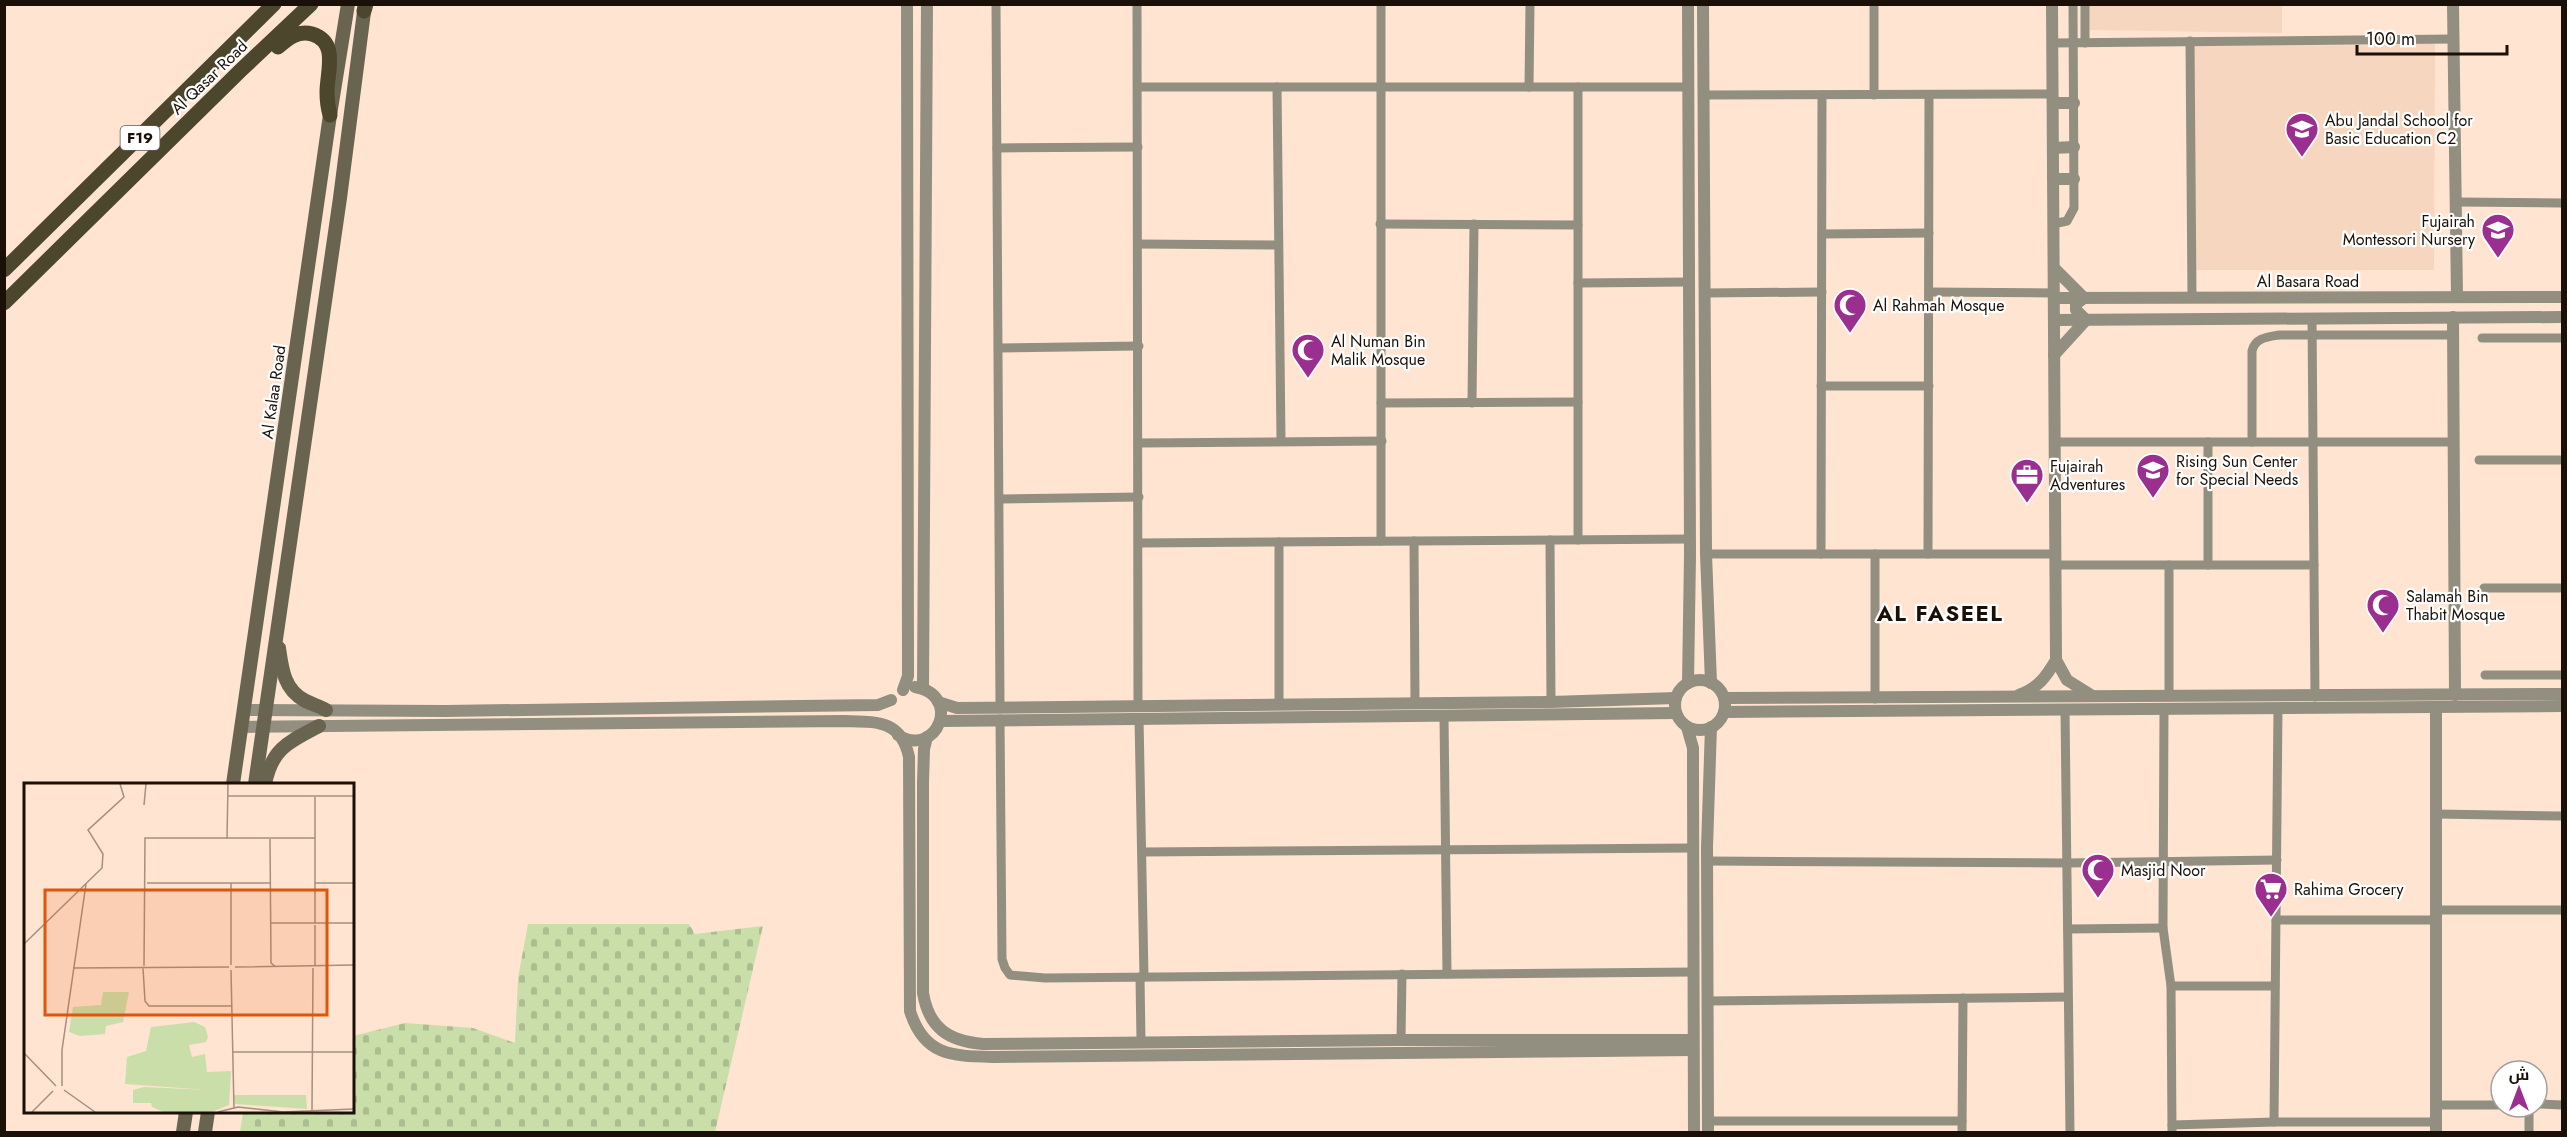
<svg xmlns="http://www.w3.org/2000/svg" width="2567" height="1137" font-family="Jost,Cairo,sans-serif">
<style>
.built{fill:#f6d6be}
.cemetery{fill:url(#cemetery-stones)}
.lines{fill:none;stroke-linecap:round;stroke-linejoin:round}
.minor{stroke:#928f80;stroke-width:9}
.tertiary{stroke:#928f80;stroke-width:12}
.secondary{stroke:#69644f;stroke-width:14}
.primary{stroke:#4c462c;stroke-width:15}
.labels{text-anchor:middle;stroke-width:4.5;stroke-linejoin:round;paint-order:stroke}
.shield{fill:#fff;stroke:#5f5851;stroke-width:1.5}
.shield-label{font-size:15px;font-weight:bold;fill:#1b1007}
.street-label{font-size:16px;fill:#1b1007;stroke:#fff}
.poi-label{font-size:16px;fill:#1b1007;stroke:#fff;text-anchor:start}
.district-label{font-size:22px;font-weight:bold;letter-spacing:1.5px;fill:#1b1007;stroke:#fff}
.inset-road{fill:none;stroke:#a48f80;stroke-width:1.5}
.view{fill:#de550c;fill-opacity:0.15;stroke:#de550c;stroke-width:3}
.inset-edge{fill:none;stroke:#1b1007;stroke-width:3}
</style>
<defs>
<pattern id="cemetery-stones" width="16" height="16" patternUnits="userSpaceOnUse" patternTransform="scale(1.5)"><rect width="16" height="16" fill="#c9dea9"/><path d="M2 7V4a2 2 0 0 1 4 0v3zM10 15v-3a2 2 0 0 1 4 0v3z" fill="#acbd90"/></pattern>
</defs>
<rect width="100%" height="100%" fill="#ffe4d1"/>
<g class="built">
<polygon points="2089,5 2282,5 2282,33 2089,30"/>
<polygon points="2409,40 2435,40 2434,270 2195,270 2194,46 2408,45"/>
</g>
<polygon class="cemetery" points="528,924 689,924 695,934 763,926 715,1132 240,1132 243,1112 352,1112 353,1036 405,1023 473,1028 515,1043 518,978"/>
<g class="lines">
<g class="minor">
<polyline points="996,4 1000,707"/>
<polyline points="1137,4 1138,706"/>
<polyline points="1381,4 1381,541"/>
<polyline points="1874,4 1874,95"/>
<polyline points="2085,4 2085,43"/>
<polyline points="2190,41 2192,298"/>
<polyline points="2052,43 2453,39"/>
<polyline points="1138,87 1688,87"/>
<polyline points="1277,87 1281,441"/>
<polyline points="1529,87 1530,4"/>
<polyline points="1578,87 1578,540"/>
<polyline points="1704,95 2053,94"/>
<polyline points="997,148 1138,147"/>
<polyline points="2457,202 2562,203"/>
<polyline points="1380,224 1578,225"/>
<polyline points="2053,224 2067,221 2074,208 2073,4"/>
<polyline points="1822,234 1929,233"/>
<polyline points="1138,244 1278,245"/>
<polyline points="1578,283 1689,282"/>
<polyline points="1929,292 2054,293"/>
<polyline points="1705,293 1822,292"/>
<polyline points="2312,318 2315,697"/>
<polyline points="2482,338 2562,338"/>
<polyline points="999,348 1139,346"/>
<polyline points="1821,386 1929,386"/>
<polyline points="1381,403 1578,402"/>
<polyline points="1472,403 1474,224"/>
<polyline points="2055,442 2454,442"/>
<polyline points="2208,442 2208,565"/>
<path d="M2252,442V351C2255,338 2267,337 2279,335H2454"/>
<polyline points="1139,443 1382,441"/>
<polyline points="2479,460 2562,460"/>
<polyline points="1000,499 1139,497"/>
<polyline points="1550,540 1551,702"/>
<polyline points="1414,541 1415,703"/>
<polyline points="1139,543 1690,539"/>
<polyline points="1706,554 2055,554"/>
<polyline points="1821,554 1822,95"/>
<polyline points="1875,554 1875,699"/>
<polyline points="1928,554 1929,95"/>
<polyline points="2055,565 2314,565"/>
<polyline points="2169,565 2169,697"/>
<polyline points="2484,588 2562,588"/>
<polyline points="2485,675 2562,675"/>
<polyline points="1279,704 1279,542"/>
<polyline points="2164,709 2163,928 2171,986 2172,1132"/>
<polyline points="2065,710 2070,1132"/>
<polyline points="1444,716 1447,974"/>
<polyline points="1139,718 1144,977"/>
<polyline points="1000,719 1002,959 1005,968 1010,975 1045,978 1693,972"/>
<polyline points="2436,814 2562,816"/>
<polyline points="1143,852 1692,848"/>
<polyline points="1707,861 2067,863 2277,860"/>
<polyline points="2436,910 2562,910"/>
<polyline points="2276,920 2436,920"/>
<polyline points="2068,929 2163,928"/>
<polyline points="1140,977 1141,1041"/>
<polyline points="2171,986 2275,986"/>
<polyline points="1707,1001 2068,997"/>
<polyline points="1401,1040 1402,974"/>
<polyline points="2537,1104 2562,1105"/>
<polyline points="2436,1105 2501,1105"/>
<polyline points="2529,1107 2529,1132"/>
<polyline points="1708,1121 1962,1121"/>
<polyline points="2274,1122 2278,708"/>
<polyline points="2172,1125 2274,1122 2436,1122"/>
<polyline points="1962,1132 1963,998"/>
</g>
<g class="tertiary">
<polyline points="1703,4 1706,554 1711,683"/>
<polyline points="2052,4 2056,660 2067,680 2091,695"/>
<polyline points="2453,4 2457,297"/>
<polyline points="2053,103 2074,103"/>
<polyline points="2053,148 2074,147"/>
<polyline points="2053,179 2074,179"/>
<polyline points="2054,268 2084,298 2076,304 2076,310 2086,320 2054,355"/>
<polyline points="2054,298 2562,297"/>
<polyline points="2453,317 2455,695"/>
<polyline points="2054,320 2562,317"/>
<circle cx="1700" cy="705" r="25"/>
<polyline points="1688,683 1690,555 1688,4"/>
<polyline points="923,689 927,4"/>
<polyline points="903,690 908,676 907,4"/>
<path d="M2019,695C2038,688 2046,677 2056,660"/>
<polyline points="1724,698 2562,694"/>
<polyline points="938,702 957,708 1551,702 1676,698"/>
<polyline points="2436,707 2436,1132"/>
<polyline points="244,710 445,711 878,705 891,700"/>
<polyline points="1724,712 2562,706"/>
<polyline points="940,721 1676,713"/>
<path d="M241,727L844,721C875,722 901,719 909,757L910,1011C924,1056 952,1056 994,1057L1693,1050"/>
<polyline points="1687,727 1693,748 1693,774 1694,1132"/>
<path d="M898,735C937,759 963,695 915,687"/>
<path d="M927,737L924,749L923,783V993C929,1028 948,1041 983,1044L1401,1040H1693"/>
<polyline points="1708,1132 1707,847 1711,727"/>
</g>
<g class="secondary">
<path d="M279,648C282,669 284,689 304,700C311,704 319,706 326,710"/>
<polyline points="233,784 330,115 348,4"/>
<polyline points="255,784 340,198 365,4"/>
<path d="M265,784C272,748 289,742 319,726"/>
<polyline points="183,1132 186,1112"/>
<polyline points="205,1132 208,1112"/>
</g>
<g class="primary">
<polyline points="364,11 366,4"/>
<path d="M278,47C288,38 298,30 312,34C339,42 327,72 327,92C327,100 328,108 330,115"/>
<polyline points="4,270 274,4"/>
<polyline points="4,303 241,70 311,4"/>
</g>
</g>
<defs>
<g id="school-pin" transform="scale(1.725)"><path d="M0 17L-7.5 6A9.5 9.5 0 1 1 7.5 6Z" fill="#9b2f90" stroke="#fff"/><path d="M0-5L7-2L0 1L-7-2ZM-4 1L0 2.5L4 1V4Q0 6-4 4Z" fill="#fff"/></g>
<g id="mosque-pin" transform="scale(1.725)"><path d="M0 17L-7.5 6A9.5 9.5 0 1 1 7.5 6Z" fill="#9b2f90" stroke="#fff"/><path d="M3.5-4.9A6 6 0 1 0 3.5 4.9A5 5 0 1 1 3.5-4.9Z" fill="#fff"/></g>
<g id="office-pin" transform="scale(1.725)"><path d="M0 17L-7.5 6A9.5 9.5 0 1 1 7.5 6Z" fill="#9b2f90" stroke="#fff"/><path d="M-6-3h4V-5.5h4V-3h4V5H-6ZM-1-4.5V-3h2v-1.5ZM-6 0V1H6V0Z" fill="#fff"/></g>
<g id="supermarket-pin" transform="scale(1.725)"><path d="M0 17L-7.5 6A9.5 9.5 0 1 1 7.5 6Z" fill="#9b2f90" stroke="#fff"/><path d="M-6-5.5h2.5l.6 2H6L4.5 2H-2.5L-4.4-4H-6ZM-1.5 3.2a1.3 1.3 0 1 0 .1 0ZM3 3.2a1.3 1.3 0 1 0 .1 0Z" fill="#fff"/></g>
</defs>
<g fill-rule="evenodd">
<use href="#school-pin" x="2302" y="129"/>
<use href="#school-pin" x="2498" y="230"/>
<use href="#mosque-pin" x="1850" y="305"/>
<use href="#mosque-pin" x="1308" y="350"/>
<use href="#school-pin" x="2153" y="470"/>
<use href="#office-pin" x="2027" y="475"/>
<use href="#mosque-pin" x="2383" y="605"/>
<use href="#mosque-pin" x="2098" y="870"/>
<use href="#supermarket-pin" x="2271" y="889"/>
</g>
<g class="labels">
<rect class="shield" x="120.5" y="126" width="39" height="24" rx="4.5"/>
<g class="shield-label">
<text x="140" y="143">F19</text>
</g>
<g class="street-label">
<text transform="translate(209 77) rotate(-44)" y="6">Al Qasar Road</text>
<text x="2308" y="287">Al Basara Road</text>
<text transform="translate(273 392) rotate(-82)" y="6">Al Kalaa Road</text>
</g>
<g class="poi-label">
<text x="2325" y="126">Abu Jandal School for<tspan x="2325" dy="18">Basic Education C2</tspan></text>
<text x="2475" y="227" text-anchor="end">Fujairah<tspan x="2475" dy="18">Montessori Nursery</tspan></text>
<text x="1873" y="311">Al Rahmah Mosque</text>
<text x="1331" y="347">Al Numan Bin<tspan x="1331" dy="18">Malik Mosque</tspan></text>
<text x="2176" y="467">Rising Sun Center<tspan x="2176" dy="18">for Special Needs</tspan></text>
<text x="2050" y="472">Fujairah<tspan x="2050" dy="18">Adventures</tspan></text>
<text x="2406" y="602">Salamah Bin<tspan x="2406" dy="18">Thabit Mosque</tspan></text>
<text x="2121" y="876">Masjid Noor</text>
<text x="2294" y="895">Rahima Grocery</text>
</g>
<g class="district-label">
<text x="1940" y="621">AL FASEEL</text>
</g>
</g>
<g transform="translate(24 783)">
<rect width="330" height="330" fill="#ffe4d1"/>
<path d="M170,239L181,244L184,254L182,259L165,262L168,274L181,271L183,289L207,288L205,322L188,329H140L128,324L127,320H109V307L120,304L185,307L101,301L103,274L122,268L127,244ZM209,312H282L283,326L211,321Z" fill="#c9dea9"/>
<path d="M79,209H105L99,239L82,243L81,251L56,253L45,249L49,224L77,222Z" fill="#c9dea9"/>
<path class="inset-road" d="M204,13H330M291,14V140M120,22L122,1M203,56L204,1M246,56L247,180L252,184M123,100H247M207,100V182M291,100H330M247,140H330M291,142V183M0,161L78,85L79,71L64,47L100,14L96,1M120,183L121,55H291M211,184L330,182M49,185L205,184M119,185L121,218L125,223H207M207,187L210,326M209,269H330M0,270L32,303M38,303V267L62,101M40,307L71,329M288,327L289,185M8,329L29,308M194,329L214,324L259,329L330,326"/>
<path class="view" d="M21,107H303V232H21Z"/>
<rect width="330" height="330" class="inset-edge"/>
</g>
<rect width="2567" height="1137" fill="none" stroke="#1b1007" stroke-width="12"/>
<g transform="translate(2519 1089)"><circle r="28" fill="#ffffff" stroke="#a49f9c" stroke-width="1.5"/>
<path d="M0-4.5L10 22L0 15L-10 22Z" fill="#9b2f90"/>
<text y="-9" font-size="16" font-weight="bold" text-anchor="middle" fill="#1b1007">ش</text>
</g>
<path d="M2357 45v9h150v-9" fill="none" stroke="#1b1007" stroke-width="3"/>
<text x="2366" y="45" font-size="18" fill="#1b1007" stroke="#ffffff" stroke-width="4.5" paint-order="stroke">100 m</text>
</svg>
